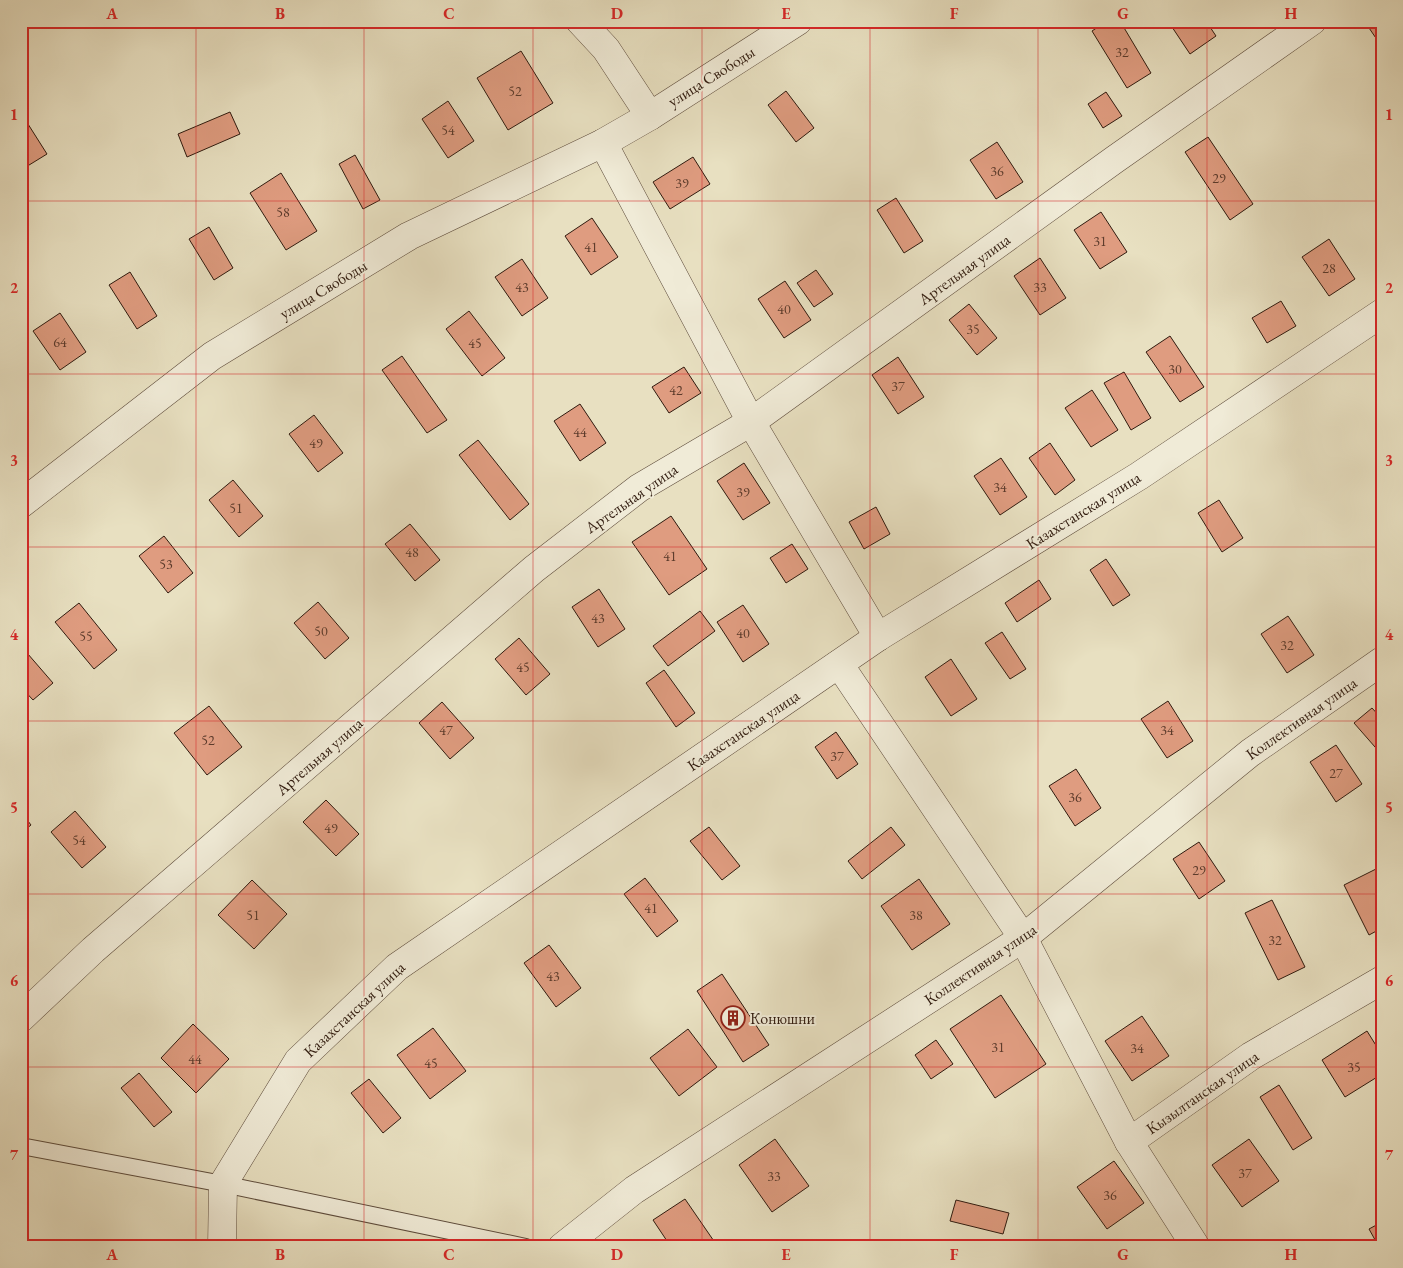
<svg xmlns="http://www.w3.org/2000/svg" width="1403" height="1268" font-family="'EB Garamond',serif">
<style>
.building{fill:#df9c80;stroke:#301b0f}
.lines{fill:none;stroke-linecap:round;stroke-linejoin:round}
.service-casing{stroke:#5e4c3c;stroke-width:18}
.minor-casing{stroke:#5e4c3c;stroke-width:29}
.service{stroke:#f0ebd7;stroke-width:16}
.minor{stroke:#f0ebd7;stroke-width:28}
.grid{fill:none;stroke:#d62828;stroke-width:1;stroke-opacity:0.55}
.labels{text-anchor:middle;stroke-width:4;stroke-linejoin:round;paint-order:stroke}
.number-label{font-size:14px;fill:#5c3b2b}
.street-label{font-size:16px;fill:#301b0f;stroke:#f0ebd7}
.poi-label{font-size:16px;fill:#301b0f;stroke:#f0ebd7;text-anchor:start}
.neatline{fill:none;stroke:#d62828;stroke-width:2}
.grid-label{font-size:16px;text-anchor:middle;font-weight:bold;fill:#d62828}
</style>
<rect width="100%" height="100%" fill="#e8e0c1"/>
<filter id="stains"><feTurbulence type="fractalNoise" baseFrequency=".004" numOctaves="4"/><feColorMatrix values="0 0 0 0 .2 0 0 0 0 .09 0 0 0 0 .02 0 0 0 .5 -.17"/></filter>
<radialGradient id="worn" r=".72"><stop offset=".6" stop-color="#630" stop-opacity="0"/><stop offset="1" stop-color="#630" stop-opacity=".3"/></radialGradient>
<g class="building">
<polygon points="363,21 379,21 368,28"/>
<polygon points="1107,21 1120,21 1151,73 1127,88 1092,31"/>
<polygon points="1168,21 1206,21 1216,36 1190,54"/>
<polygon points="1373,21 1382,21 1382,47 1367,25"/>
<polygon points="521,51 553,103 508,130 477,78"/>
<polygon points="786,91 814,128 796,142 768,105"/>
<polygon points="1106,92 1122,116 1103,128 1088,104"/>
<polygon points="448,101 474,141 448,158 422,119"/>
<polygon points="230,112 240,134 187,157 178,134"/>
<polygon points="21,113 47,154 21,170"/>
<polygon points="1208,137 1253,204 1230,220 1185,152"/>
<polygon points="997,142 1023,182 996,199 970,160"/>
<polygon points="355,155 380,200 363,209 339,164"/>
<polygon points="693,157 710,184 670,209 653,182"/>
<polygon points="281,173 317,231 286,250 250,193"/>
<polygon points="896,198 923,241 904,253 877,210"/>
<polygon points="1101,212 1127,252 1100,269 1074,230"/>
<polygon points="592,218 618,257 591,275 565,236"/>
<polygon points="209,227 233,268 214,280 189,239"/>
<polygon points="1329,239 1355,279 1329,296 1302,257"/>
<polygon points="1040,258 1066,298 1040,315 1014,276"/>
<polygon points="522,259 548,298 522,316 495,277"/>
<polygon points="816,270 833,294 814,307 797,283"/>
<polygon points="130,272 157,316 137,329 109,285"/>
<polygon points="785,281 811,320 784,338 758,299"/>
<polygon points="1281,301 1296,326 1267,343 1252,318"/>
<polygon points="969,304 997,338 977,355 949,320"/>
<polygon points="469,311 505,358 482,376 446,329"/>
<polygon points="60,313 86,352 60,370 33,331"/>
<polygon points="1170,336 1204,387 1180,402 1146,352"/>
<polygon points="402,356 447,420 427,433 382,370"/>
<polygon points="898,357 924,397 898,414 872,375"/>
<polygon points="684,367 701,393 669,413 652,387"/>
<polygon points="1124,372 1151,418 1131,430 1104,383"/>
<polygon points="1092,390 1118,430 1091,447 1065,408"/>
<polygon points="580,404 606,443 580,461 554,421"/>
<polygon points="314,415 343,453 318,472 289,434"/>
<polygon points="478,440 529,504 510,520 459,455"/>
<polygon points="1050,443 1075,480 1055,495 1029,458"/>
<polygon points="1001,458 1027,497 1000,515 974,476"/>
<polygon points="744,463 770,503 743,520 717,481"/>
<polygon points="233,480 263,516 239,537 209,500"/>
<polygon points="1219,500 1243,538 1222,552 1198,513"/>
<polygon points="876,507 890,534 864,549 849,522"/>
<polygon points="671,516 707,569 669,595 632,542"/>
<polygon points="410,524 440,560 415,581 385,544"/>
<polygon points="164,536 193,573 168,593 139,556"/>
<polygon points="792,544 808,569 786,583 770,558"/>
<polygon points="1106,559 1130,595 1113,606 1090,570"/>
<polygon points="1039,580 1051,599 1017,622 1005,603"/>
<polygon points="599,589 625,629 598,647 572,607"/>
<polygon points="318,602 349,638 325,659 294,623"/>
<polygon points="79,603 117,650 94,669 55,622"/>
<polygon points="743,605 769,644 743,662 717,622"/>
<polygon points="700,611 715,631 668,666 653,646"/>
<polygon points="1288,616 1314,655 1287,673 1261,634"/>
<polygon points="1002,632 1026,669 1010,679 985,643"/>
<polygon points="519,638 550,674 526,695 495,659"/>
<polygon points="21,646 53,683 33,700 21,687"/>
<polygon points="951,659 977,699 951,716 925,677"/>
<polygon points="664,670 695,713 676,727 646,683"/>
<polygon points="1168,701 1193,741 1167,758 1141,719"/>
<polygon points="442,702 474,738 450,759 419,723"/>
<polygon points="209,706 242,747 207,775 174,733"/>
<polygon points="1372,708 1382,719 1382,755 1354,723"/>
<polygon points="836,732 858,764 837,779 815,747"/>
<polygon points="1336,745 1362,784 1336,802 1310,762"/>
<polygon points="1076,769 1101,808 1075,826 1049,786"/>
<polygon points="326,800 359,834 336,856 303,822"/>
<polygon points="75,811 106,847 82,868 51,832"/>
<polygon points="21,812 31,825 21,833"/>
<polygon points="709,827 740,866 722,880 690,841"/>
<polygon points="891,827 905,845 862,879 848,861"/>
<polygon points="1199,842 1225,881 1199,899 1173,859"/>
<polygon points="1378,868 1382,875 1382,928 1369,935 1344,885"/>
<polygon points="645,878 678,921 657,937 624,894"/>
<polygon points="919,879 950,924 912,950 881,906"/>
<polygon points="252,880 287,914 254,949 218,915"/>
<polygon points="1272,900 1305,967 1278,980 1245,913"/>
<polygon points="549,945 581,988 556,1007 524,963"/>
<polygon points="722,974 769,1045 743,1062 697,991"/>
<polygon points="1001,995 1046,1064 995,1098 950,1029"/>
<polygon points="1142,1016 1169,1056 1132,1081 1105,1041"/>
<polygon points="193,1024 229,1059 196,1093 161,1058"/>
<polygon points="433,1028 466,1071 430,1099 397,1055"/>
<polygon points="688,1029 717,1067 679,1096 650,1058"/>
<polygon points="1367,1031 1382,1055 1382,1074 1345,1097 1322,1060"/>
<polygon points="936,1040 953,1064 931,1079 915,1055"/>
<polygon points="139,1073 172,1112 154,1127 121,1088"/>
<polygon points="369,1079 401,1118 383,1133 351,1093"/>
<polygon points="1279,1085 1312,1138 1293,1150 1260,1097"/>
<polygon points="775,1139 809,1186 772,1212 739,1165"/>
<polygon points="1249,1139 1279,1181 1242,1207 1212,1165"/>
<polygon points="1114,1161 1144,1203 1107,1229 1077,1187"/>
<polygon points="685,1199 718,1247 671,1247 653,1220"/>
<polygon points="956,1200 1009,1213 1003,1234 950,1221"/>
<polygon points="1382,1222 1382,1247 1379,1247 1369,1229"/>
</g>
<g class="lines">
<g class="service-casing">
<polyline id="service" points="21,1146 223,1184 526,1247"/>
</g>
<g class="minor-casing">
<g id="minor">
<polyline points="580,21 606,49 650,116"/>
<polyline points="603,143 751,422 878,637"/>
<polyline points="21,504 212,356 409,236 603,143 650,116 798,21"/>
<polyline points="839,664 1023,938 1129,1142"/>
<polyline points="21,1018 93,950 534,569 639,488 751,422 1114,160 1312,21"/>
<polyline points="222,1247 223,1184 298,1061 397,967 878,637 1139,476 1382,313"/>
<polyline points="562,1247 634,1190 1023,938 1250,753 1382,661"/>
<polyline points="1196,1247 1129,1142 1251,1056 1382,980"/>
</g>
</g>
<use href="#service" class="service"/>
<use href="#minor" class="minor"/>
</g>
<path class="grid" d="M196,21V1247M364,21V1247M533,21V1247M702,21V1247M870,21V1247M1038,21V1247M1207,21V1247M21,201H1382M21,374H1382M21,547H1382M21,721H1382M21,894H1382M21,1067H1382"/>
<defs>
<g id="building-ring" transform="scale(1.25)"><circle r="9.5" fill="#f0ebd7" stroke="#8f2418" stroke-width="1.5"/><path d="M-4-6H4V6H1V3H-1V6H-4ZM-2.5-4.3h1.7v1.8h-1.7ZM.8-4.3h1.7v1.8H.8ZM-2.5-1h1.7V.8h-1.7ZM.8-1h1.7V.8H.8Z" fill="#8f2418"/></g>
</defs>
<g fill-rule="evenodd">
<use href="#building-ring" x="733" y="1018"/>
</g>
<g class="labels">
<g class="number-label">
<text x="1122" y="57">32</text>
<text x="515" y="96">52</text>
<text x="448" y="135">54</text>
<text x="997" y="176">36</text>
<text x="1219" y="183">29</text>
<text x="682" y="188">39</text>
<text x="283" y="217">58</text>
<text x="1100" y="246">31</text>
<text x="591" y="252">41</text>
<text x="1329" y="273">28</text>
<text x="522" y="292">43</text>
<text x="1040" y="292">33</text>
<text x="784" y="314">40</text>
<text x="973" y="334">35</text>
<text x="60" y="347">64</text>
<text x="475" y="348">45</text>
<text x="1175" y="374">30</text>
<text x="898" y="391">37</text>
<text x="676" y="395">42</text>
<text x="580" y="437">44</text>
<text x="316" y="448">49</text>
<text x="1000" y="492">34</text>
<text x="743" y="497">39</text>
<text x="236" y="513">51</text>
<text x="412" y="557">48</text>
<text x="670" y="561">41</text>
<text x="166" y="569">53</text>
<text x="598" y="623">43</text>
<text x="321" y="636">50</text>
<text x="743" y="638">40</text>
<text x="86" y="641">55</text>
<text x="1287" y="650">32</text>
<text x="523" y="672">45</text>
<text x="446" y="735">47</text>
<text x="1167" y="735">34</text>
<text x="208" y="745">52</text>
<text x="837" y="761">37</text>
<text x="1336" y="778">27</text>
<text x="1075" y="802">36</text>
<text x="331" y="833">49</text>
<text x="79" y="845">54</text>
<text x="1199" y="875">29</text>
<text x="651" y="913">41</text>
<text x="253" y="920">51</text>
<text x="916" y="920">38</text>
<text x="1275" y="945">32</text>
<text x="553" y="981">43</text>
<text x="998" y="1052">31</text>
<text x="1137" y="1053">34</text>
<text x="195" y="1064">44</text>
<text x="431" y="1068">45</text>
<text x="1354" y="1072">35</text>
<text x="1245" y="1178">37</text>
<text x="774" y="1181">33</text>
<text x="1110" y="1200">36</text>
</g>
<g class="street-label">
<text transform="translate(711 76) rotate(-32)" y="6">улица Свободы</text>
<text transform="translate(964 269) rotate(-36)" y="6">Артельная улица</text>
<text transform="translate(323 289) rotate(-31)" y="6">улица Свободы</text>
<text transform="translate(631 498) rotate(-35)" y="6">Артельная улица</text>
<text transform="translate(1083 510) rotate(-32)" y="6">Казахстанская улица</text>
<text transform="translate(1301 718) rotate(-35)" y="6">Коллективная улица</text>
<text transform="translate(743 730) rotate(-34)" y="6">Казахстанская улица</text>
<text transform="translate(319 756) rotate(-41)" y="6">Артельная улица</text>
<text transform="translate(980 964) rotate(-34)" y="6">Коллективная улица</text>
<text transform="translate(354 1009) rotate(-43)" y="6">Казахстанская улица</text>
<text transform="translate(1202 1092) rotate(-35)" y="6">Кызылтанская улица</text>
</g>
<g class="poi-label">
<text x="750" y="1024">Конюшни</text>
</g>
</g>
<rect width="1403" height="1268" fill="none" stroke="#e8e0c1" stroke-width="55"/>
<rect x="28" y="28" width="1348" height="1212" class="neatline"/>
<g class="grid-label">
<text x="112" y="19">A</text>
<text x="280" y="19">B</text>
<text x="449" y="19">C</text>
<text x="617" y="19">D</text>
<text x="786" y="19">E</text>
<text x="954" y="19">F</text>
<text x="1123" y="19">G</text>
<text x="1291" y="19">H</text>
<text x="14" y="120">1</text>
<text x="1389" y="120">1</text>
<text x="14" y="293">2</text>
<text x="1389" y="293">2</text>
<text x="14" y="466">3</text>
<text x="1389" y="466">3</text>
<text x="14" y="640">4</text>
<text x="1389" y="640">4</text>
<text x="14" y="813">5</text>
<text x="1389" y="813">5</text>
<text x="14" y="986">6</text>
<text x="1389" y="986">6</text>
<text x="14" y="1160">7</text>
<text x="1389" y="1160">7</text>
<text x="112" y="1260">A</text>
<text x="280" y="1260">B</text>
<text x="449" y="1260">C</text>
<text x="617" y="1260">D</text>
<text x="786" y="1260">E</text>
<text x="954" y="1260">F</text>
<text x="1123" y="1260">G</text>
<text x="1291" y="1260">H</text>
</g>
<rect width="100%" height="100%" filter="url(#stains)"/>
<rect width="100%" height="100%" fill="url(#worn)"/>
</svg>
